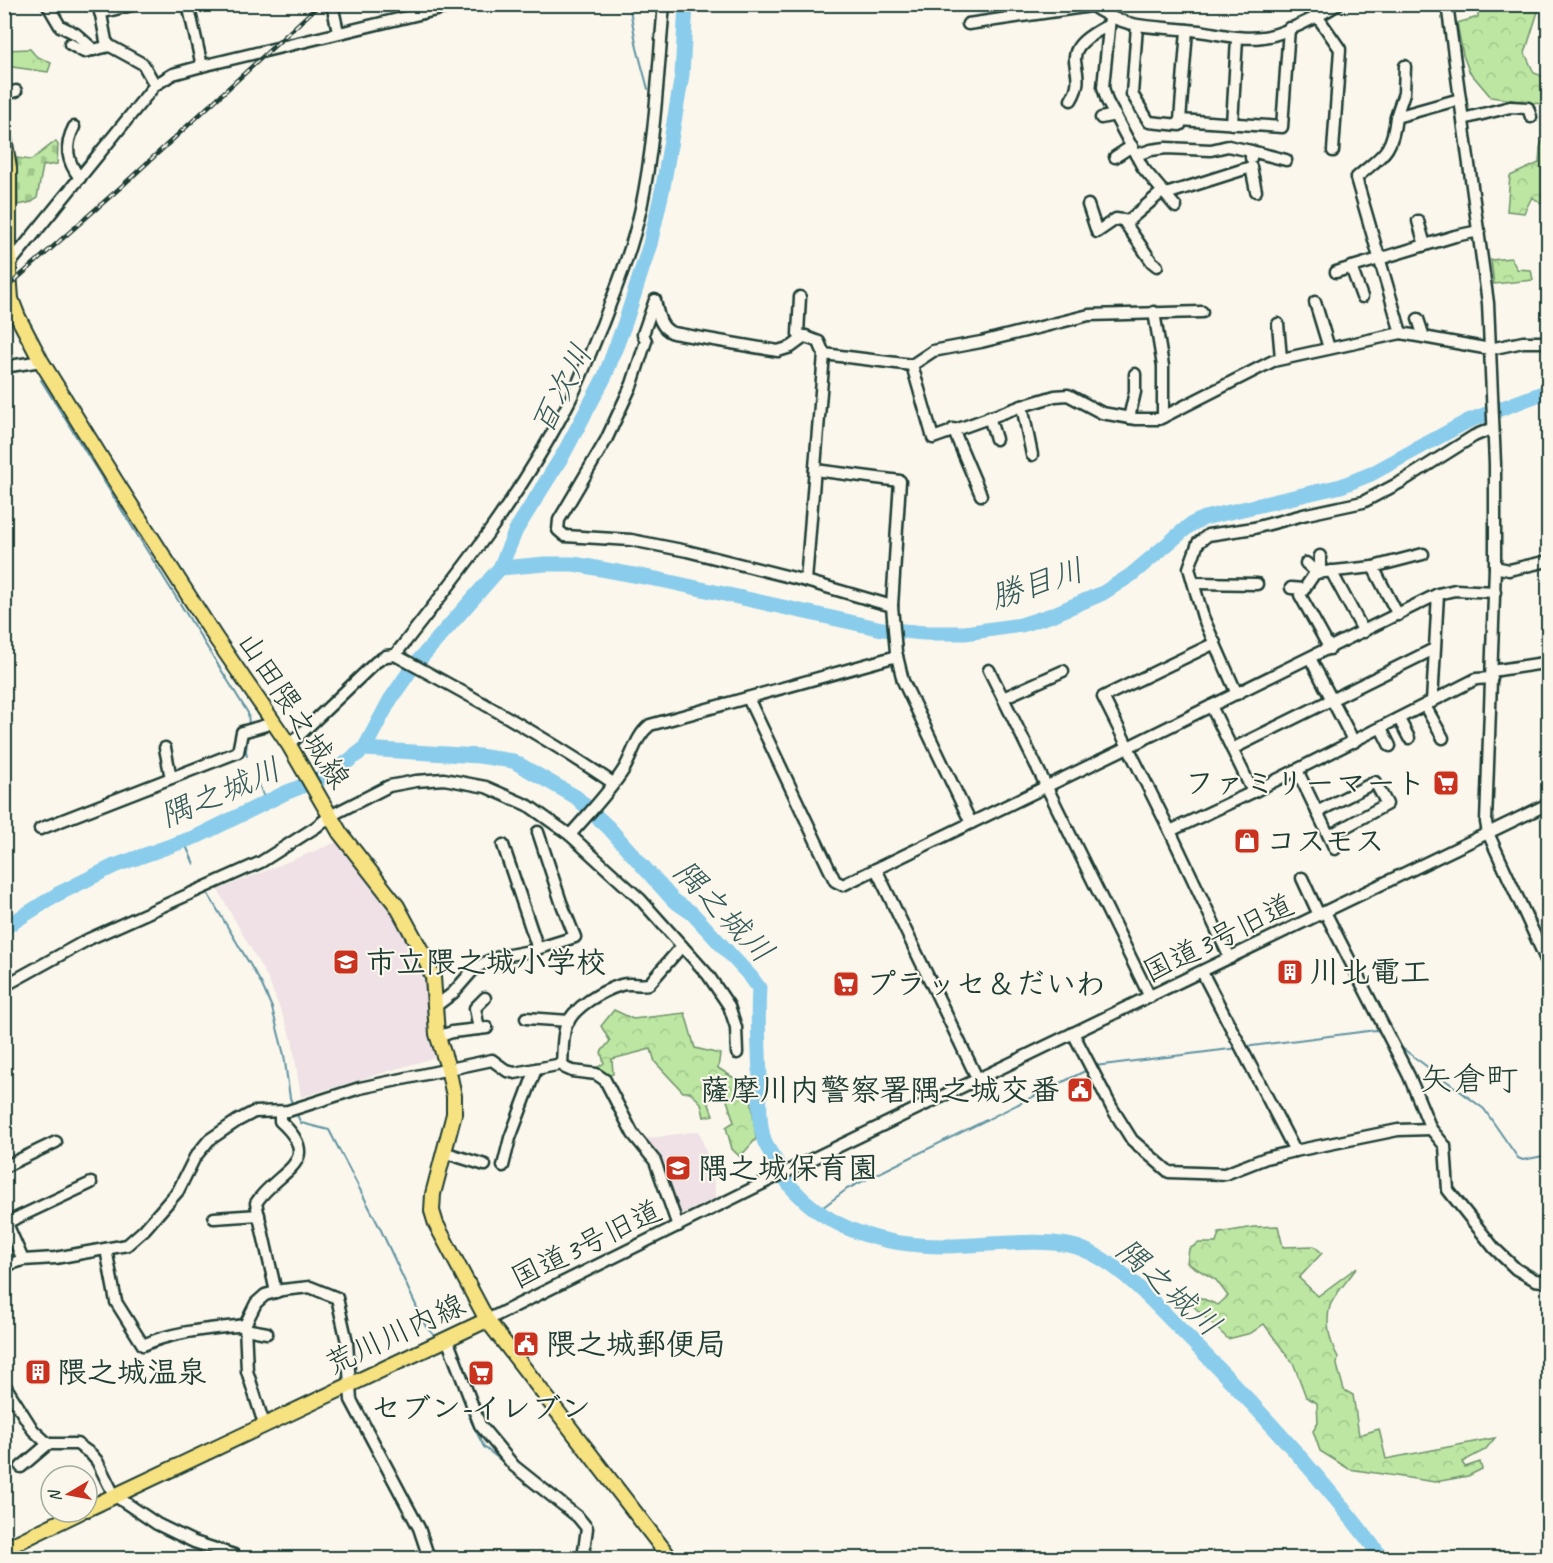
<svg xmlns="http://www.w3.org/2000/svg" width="1553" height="1563" font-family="Caveat,'Klee One',sans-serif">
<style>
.built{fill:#efe1e6}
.forest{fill:url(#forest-crowns);stroke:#6e926b;stroke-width:1.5}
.cemetery{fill:url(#cemetery-stones);stroke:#6e926b;stroke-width:1.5}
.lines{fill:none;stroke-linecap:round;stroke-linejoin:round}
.stream{stroke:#5f93a2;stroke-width:2}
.river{stroke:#8acceb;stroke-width:15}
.minor-casing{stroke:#1f3d34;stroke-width:15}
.major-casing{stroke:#1f3d34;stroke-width:18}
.minor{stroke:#fbf7ec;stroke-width:10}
.major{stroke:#f7e281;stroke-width:14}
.rail-casing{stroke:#1f3d34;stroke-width:4.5}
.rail{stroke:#fbf7ec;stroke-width:2;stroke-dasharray:7;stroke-linecap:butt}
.labels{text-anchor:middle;stroke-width:4.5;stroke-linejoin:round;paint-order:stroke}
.street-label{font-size:30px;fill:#1f3d34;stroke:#fbf7ec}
.poi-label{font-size:30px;font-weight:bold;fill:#1f3d34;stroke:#fbf7ec;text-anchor:start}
.water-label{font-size:32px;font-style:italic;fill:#345a59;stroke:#fbf7ec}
.quarter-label{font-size:33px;fill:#1f3d34;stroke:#fbf7ec}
</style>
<defs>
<pattern id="forest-crowns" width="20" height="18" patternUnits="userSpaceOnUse" patternTransform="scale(1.5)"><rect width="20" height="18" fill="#bce6a2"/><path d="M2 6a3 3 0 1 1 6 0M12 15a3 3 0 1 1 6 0" fill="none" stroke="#a1c68c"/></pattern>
<pattern id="cemetery-stones" width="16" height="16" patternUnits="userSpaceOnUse" patternTransform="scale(1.5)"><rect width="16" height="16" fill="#bce6a2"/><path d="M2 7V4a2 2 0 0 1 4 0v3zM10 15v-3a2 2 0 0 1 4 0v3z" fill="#a1c68c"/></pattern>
</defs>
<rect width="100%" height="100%" fill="#fbf7ec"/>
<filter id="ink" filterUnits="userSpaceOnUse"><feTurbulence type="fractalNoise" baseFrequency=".0167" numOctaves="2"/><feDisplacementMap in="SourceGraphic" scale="12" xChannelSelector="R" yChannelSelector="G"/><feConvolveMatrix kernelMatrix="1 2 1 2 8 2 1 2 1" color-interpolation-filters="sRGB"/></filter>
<g filter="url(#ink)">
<g class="built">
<polygon points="337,842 373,880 407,934 425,974 434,1037 440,1056 301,1097 292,1039 268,979 218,890"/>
<polygon points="699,1131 712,1170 716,1198 678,1216 643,1139"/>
</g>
<g class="forest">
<polygon points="1478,5 1540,5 1525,53 1534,73 1548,78 1548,105 1491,97 1469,71 1463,55 1457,23 1478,17"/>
<polygon points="30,49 36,56 51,63 48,72 5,66 5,50"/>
<polygon points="1546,131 1548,131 1548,208 1532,197 1524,213 1507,211 1510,176 1539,163 1540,148"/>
<polygon points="1511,258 1517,269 1531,270 1533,280 1494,284 1491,260"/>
<polygon points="614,1010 633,1019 685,1013 695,1048 720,1054 718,1068 750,1088 756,1139 740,1157 732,1149 726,1127 734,1122 724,1091 706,1096 713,1115 704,1117 701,1103 690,1092 683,1092 655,1062 651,1049 612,1059 613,1074 606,1076 594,1070 604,1063 601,1052 610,1041 601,1026"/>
<path d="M1278,1226L1283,1247L1314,1246L1322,1253L1299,1278L1318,1296L1357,1267C1350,1278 1334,1295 1330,1306C1325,1323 1330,1343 1338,1357L1337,1365L1344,1390L1353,1395L1359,1435L1379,1429L1386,1459L1495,1438L1485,1450L1462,1462L1465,1467L1480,1462L1482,1469L1468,1476L1435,1482L1349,1469L1320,1451L1313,1431L1318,1423L1317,1403L1306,1397L1294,1365L1264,1324L1251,1333L1228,1339L1191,1304L1196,1296L1218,1305L1228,1296L1216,1280L1187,1263L1189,1249L1199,1243H1216L1219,1233L1254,1227Z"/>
</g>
<polygon class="cemetery" points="56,141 58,145 57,164 43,166 37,198 32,202 18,205 17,158 31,160"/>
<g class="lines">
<g class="stream">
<polyline points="629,4 637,48 648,89"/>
<polyline points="340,28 352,25"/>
<polyline points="206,60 334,29"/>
<polyline points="158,76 169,71"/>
<polyline points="78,168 106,137"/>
<polyline points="61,193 73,175"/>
<polyline points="4,311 5,312"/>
<polyline points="41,380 248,713 249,725"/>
<polyline points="247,756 246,751 248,734"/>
<polyline points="257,779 266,803"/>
<polyline points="184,841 194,864"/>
<polyline points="208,894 261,983 272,1008 284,1055 290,1098 293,1105"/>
<polyline points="1393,1034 1402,1048 1484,1109 1518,1158 1523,1160 1548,1155"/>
<polyline points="1244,1047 1376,1030 1381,1032"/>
<polyline points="1095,1066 1238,1048"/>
<polyline points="296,1113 301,1123 329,1130 380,1228 426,1327 436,1337"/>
<polyline points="818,1211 847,1189 1087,1070"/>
<polyline points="465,1399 469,1417 484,1447 507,1465"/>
<polyline points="539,1492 576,1523"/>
</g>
<g class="river">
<polyline points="500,568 545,564 574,564 661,580 882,629 924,633 965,633 1021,625 1052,615 1103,593 1131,575 1190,525 1204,518 1341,486 1371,474 1468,421 1548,391"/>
<polyline points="364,749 390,700 412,668 500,568 516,530 564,453 605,376 626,320 650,244 663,187 682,75 686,4"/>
<path d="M4,928L58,894L114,866L198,836L285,793L330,775L364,749L479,756L513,761L576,797L609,828L673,900L692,913L751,977L759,988C757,1018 759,1048 760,1078C760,1099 758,1120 764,1140C767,1149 774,1157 778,1165C783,1173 787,1183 793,1189C832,1232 888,1246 944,1246C981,1246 1049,1236 1082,1249C1119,1263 1150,1299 1177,1326C1250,1399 1321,1476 1382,1558"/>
</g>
<g class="minor-casing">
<g id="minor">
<polyline points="47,4 60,26 76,34 94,50"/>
<polyline points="99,4 106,41 110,46 143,64 155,85"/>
<polyline points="188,4 202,66"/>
<polyline points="332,4 338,32"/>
<path d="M1089,4C1128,32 1155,25 1199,31C1221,34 1240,40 1263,37C1282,35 1322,15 1338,4"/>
<polyline points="1312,4 1317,16 1340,49 1333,151"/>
<polyline points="1447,4 1488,303 1495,464 1495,567 1486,822 1488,833 1548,964"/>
<polyline points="100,13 136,4"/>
<polyline points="1110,18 1103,87 1107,101 1143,168 1176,207"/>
<polyline points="968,24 1091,6"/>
<polyline points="1137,26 1132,94 1149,122 1180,125 1180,120 1282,127 1289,28"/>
<polyline points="70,44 84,52 110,46"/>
<polyline points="1405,66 1404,93 1396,117 1460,99"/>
<polyline points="4,95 16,91"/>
<path d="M1071,100C1093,65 1047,56 1109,25"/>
<path d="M1396,117C1392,154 1382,155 1356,178L1401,333"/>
<polyline points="1101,118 1115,115"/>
<polyline points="1463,119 1510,107 1528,108 1531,117"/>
<polyline points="1180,120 1187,30"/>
<polyline points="1232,124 1237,39"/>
<path d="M74,127C64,146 67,162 80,178"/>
<polyline points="1136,155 1151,150 1166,148 1211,150 1228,146 1251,151"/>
<polyline points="1115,157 1132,146"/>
<polyline points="1251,158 1251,151 1286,160"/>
<polyline points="1166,194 1251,167 1256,191"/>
<polyline points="1088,205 1097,232 1116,219 1128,221 1163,191"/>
<polyline points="1123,220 1152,262 1157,266"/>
<polyline points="1418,221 1425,245"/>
<polyline points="8,266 155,85 173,74 202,66 461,4"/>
<polyline points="1351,267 1362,297"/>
<polyline points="1336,272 1455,236 1479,231"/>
<polyline points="800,297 798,334 819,342 824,354 806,581 892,606 896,652 903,681 971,823"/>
<polyline points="1315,302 1329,348"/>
<polyline points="1154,312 1163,366 1163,417"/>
<polyline points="1418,319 1424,337"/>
<polyline points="1278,324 1281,358"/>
<polyline points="824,354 912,365 933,351 981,342 1089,315 1202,312"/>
<polyline points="912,365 933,438 1022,406 1055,396 1068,395 1102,413 1136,419 1159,419 1273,361 1401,333 1490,349 1523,342 1548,342"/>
<polyline points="4,367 41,361"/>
<polyline points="1022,406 1032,455"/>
<polyline points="989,417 996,439"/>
<polyline points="1129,418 1135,392 1135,374"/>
<polyline points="953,429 981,495"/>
<polyline points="815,470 900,481 892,606"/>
<polyline points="1320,556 1320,572"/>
<polyline points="1306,563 1317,573"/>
<polyline points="1373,567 1398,615"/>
<polyline points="1495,567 1509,570 1548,561"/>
<polyline points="1331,571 1364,632"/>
<path d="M806,581L687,551L631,540L565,536L558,530L559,520L606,440L632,384L646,341L643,334L655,300C658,313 659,328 673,333L778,351L791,347L806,336"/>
<polyline points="1194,583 1257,584"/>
<polyline points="1291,588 1304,589"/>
<polyline points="1215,643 1103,697 1170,831 1230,958"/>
<polyline points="1330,649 1300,595 1315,573 1373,567 1423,554"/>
<path d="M395,655C459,574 523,493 570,400C582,376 591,350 602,325C617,286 632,249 641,208C655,141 658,72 664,4"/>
<polyline points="1310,658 1354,742"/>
<polyline points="989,670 1003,698"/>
<polyline points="1063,671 1003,698 1150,997"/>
<polyline points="1492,671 1544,663"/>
<polyline points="1237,694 1203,617 1189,568 1198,543 1208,535 1254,528 1307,514 1363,502 1401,482 1474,436 1493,428"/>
<polyline points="748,698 835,881 843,885 1128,747 1438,594 1455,590 1495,592"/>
<polyline points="1432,702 1438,594"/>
<polyline points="1211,706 1253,792"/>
<polyline points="1425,706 1443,738"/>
<polyline points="1399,719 1409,738"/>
<polyline points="1381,728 1390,746"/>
<path d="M289,745L376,662L386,656L395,655C469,695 544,736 613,783"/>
<polyline points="165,748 171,778"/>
<polyline points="1232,749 1434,649"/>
<polyline points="1297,770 1335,849"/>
<polyline points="1317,812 1375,782 1387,804 1329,836"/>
<polyline points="40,829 238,752 242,732 273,723"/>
<polyline points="1170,831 1253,792 1476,679 1492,678"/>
<polyline points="570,835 641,900 708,975 729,1006 736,1027 737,1053"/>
<polyline points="503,845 538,949"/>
<polyline points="876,869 978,1080"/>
<polyline points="1302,878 1319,915"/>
<polyline points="1325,912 1409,1076 1431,1129 1445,1146 1448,1190 1494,1248 1516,1269 1535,1280 1548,1282"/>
<polyline points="1202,972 1295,1151"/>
<path d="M4,986L89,939L261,862L316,827L330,816L389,786L416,781L444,779L486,787L529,806L570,835C588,814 609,793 624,769C633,754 636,736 650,725L897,656"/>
<polyline points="436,1006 453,993 474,969 486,962 499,957 530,951 575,937 561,902 538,832"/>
<polyline points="526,1018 569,1021"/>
<polyline points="479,1029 475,1008 485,998"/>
<polyline points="1073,1033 1112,1108 1132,1140 1169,1172 1225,1174 1266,1158 1295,1151 1398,1130 1431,1129"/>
<polyline points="438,1037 452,1032 487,1028"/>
<path d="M562,1064C563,1053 562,1037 566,1026C573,1007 602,991 621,985C630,982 639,986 649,984L682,946"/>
<polyline points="443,1152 485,1165"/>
<polyline points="503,1166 510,1138 536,1069"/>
<polyline points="4,1167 56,1142"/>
<polyline points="214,1218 259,1215"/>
<polyline points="5,1219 23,1260"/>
<polyline points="6,1223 91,1183"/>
<path d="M106,1249L116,1302L143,1345C174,1331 210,1329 245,1325"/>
<polyline points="4,1266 23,1260 55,1258 127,1245 144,1230 178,1191 195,1157 209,1140 237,1121 254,1112 288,1111 360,1088 492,1060 507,1071 515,1073 562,1064 565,1068 572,1071 596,1074 605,1080 633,1134 655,1161 678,1226"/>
<path d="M276,1292L256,1203C277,1170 326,1163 280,1121V1113"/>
<polyline points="487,1320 804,1163 1548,804"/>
<polyline points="245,1329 267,1333"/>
<polyline points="447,1339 480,1425 514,1466 578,1517 587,1528 583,1558"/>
<polyline points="4,1384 33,1430 48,1444 77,1444 91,1454 97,1461 114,1495 157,1524 194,1542 234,1555 236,1558"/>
<polyline points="264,1424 247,1371 245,1325 256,1303 265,1295 282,1290 310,1287 337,1298 347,1342 351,1400 419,1528 429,1558"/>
<polyline points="21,1467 48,1444"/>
</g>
</g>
<g class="major-casing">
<g id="major">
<polyline points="4,137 9,168 9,272 11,299 18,317 41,361 116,482 215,637 289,745 340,833 397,906 424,956 433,977 437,1034 448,1068 454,1096 454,1114 433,1194 432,1211 436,1224 487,1320 670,1558"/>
<polyline points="87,1509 487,1320"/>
<polyline points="4,1549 80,1512"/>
</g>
</g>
<use href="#minor" class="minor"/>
<use href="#major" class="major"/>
<g class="rail-casing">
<polyline id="rail" points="4,290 122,186 320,4"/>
</g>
<use href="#rail" class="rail"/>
</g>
</g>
<defs>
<g id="supermarket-square" transform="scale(1.35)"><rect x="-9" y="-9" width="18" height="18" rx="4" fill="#c8321e" stroke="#fbf7ec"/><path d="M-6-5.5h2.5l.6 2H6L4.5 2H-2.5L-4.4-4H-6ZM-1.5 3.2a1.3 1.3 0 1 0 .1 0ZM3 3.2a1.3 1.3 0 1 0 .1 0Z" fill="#fff"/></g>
<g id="shop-square" transform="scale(1.35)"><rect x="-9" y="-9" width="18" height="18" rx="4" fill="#c8321e" stroke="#fbf7ec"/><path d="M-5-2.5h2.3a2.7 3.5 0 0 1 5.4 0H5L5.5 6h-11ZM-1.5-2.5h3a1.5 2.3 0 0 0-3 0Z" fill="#fff"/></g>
<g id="school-square" transform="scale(1.35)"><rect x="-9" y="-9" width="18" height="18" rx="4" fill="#c8321e" stroke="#fbf7ec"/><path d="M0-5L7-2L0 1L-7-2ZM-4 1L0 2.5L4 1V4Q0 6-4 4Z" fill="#fff"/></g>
<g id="building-square" transform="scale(1.35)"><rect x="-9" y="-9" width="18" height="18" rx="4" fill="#c8321e" stroke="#fbf7ec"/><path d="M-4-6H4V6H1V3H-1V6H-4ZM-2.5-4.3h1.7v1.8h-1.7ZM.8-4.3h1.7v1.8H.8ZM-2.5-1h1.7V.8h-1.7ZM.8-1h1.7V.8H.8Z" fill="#fff"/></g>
<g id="civic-square" transform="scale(1.35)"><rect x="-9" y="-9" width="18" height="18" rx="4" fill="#c8321e" stroke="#fbf7ec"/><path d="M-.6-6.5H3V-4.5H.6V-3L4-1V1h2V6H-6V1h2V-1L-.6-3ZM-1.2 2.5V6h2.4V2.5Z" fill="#fff"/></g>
</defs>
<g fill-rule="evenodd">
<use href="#supermarket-square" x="1446" y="783"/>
<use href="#shop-square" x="1247" y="841"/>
<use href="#school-square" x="346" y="962"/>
<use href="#building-square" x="1290" y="972"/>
<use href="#supermarket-square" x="846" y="984"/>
<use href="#civic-square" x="1080" y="1090"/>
<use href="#school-square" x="678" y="1168"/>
<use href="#civic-square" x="526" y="1344"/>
<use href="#building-square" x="38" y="1372"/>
<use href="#supermarket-square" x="481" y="1373"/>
</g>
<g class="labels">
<g class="street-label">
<text transform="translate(294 710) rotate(57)" y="10">山田隈之城線</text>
<text transform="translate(1218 938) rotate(-26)" y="10">国道3号旧道</text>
<text transform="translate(586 1244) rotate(-26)" y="10">国道3号旧道</text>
<text transform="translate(395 1334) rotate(-25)" y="10">荒川川内線</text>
</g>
<g class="poi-label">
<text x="1426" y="793" text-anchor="end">ファミリーマート</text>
<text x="1266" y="851">コスモス</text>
<text x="366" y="972">市立隈之城小学校</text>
<text x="1310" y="982">川北電工</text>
<text x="866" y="994">プラッセ＆だいわ</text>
<text x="1060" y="1100" text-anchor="end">薩摩川内警察署隅之城交番</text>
<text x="698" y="1178">隅之城保育園</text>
<text x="546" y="1354">隈之城郵便局</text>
<text x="57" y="1382">隈之城温泉</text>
<text x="481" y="1418" text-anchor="middle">セブン-イレブン</text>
</g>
<g class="water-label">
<text transform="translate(561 389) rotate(-63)" y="11">百次川</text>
<text transform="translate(1037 583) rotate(-18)" y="11">勝目川</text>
<text transform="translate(220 792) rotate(-23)" y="11">隅之城川</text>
<text transform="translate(724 911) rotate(46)" y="11">隅之城川</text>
<text transform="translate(1169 1287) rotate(42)" y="11">隅之城川</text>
</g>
<g class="quarter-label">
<text x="1469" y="1090">矢倉町</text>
</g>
</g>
<rect width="1553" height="1563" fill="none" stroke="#fbf7ec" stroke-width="24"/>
<rect x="12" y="12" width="1529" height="1539" fill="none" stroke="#1f3d34" stroke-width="2" filter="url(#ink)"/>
<g transform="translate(69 1494) rotate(260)"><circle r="28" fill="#fbf7ec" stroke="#a3ada2" stroke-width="1.5"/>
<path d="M0-4.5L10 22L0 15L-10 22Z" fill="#c8321e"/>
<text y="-9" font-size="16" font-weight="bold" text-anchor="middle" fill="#1f3d34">N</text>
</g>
</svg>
